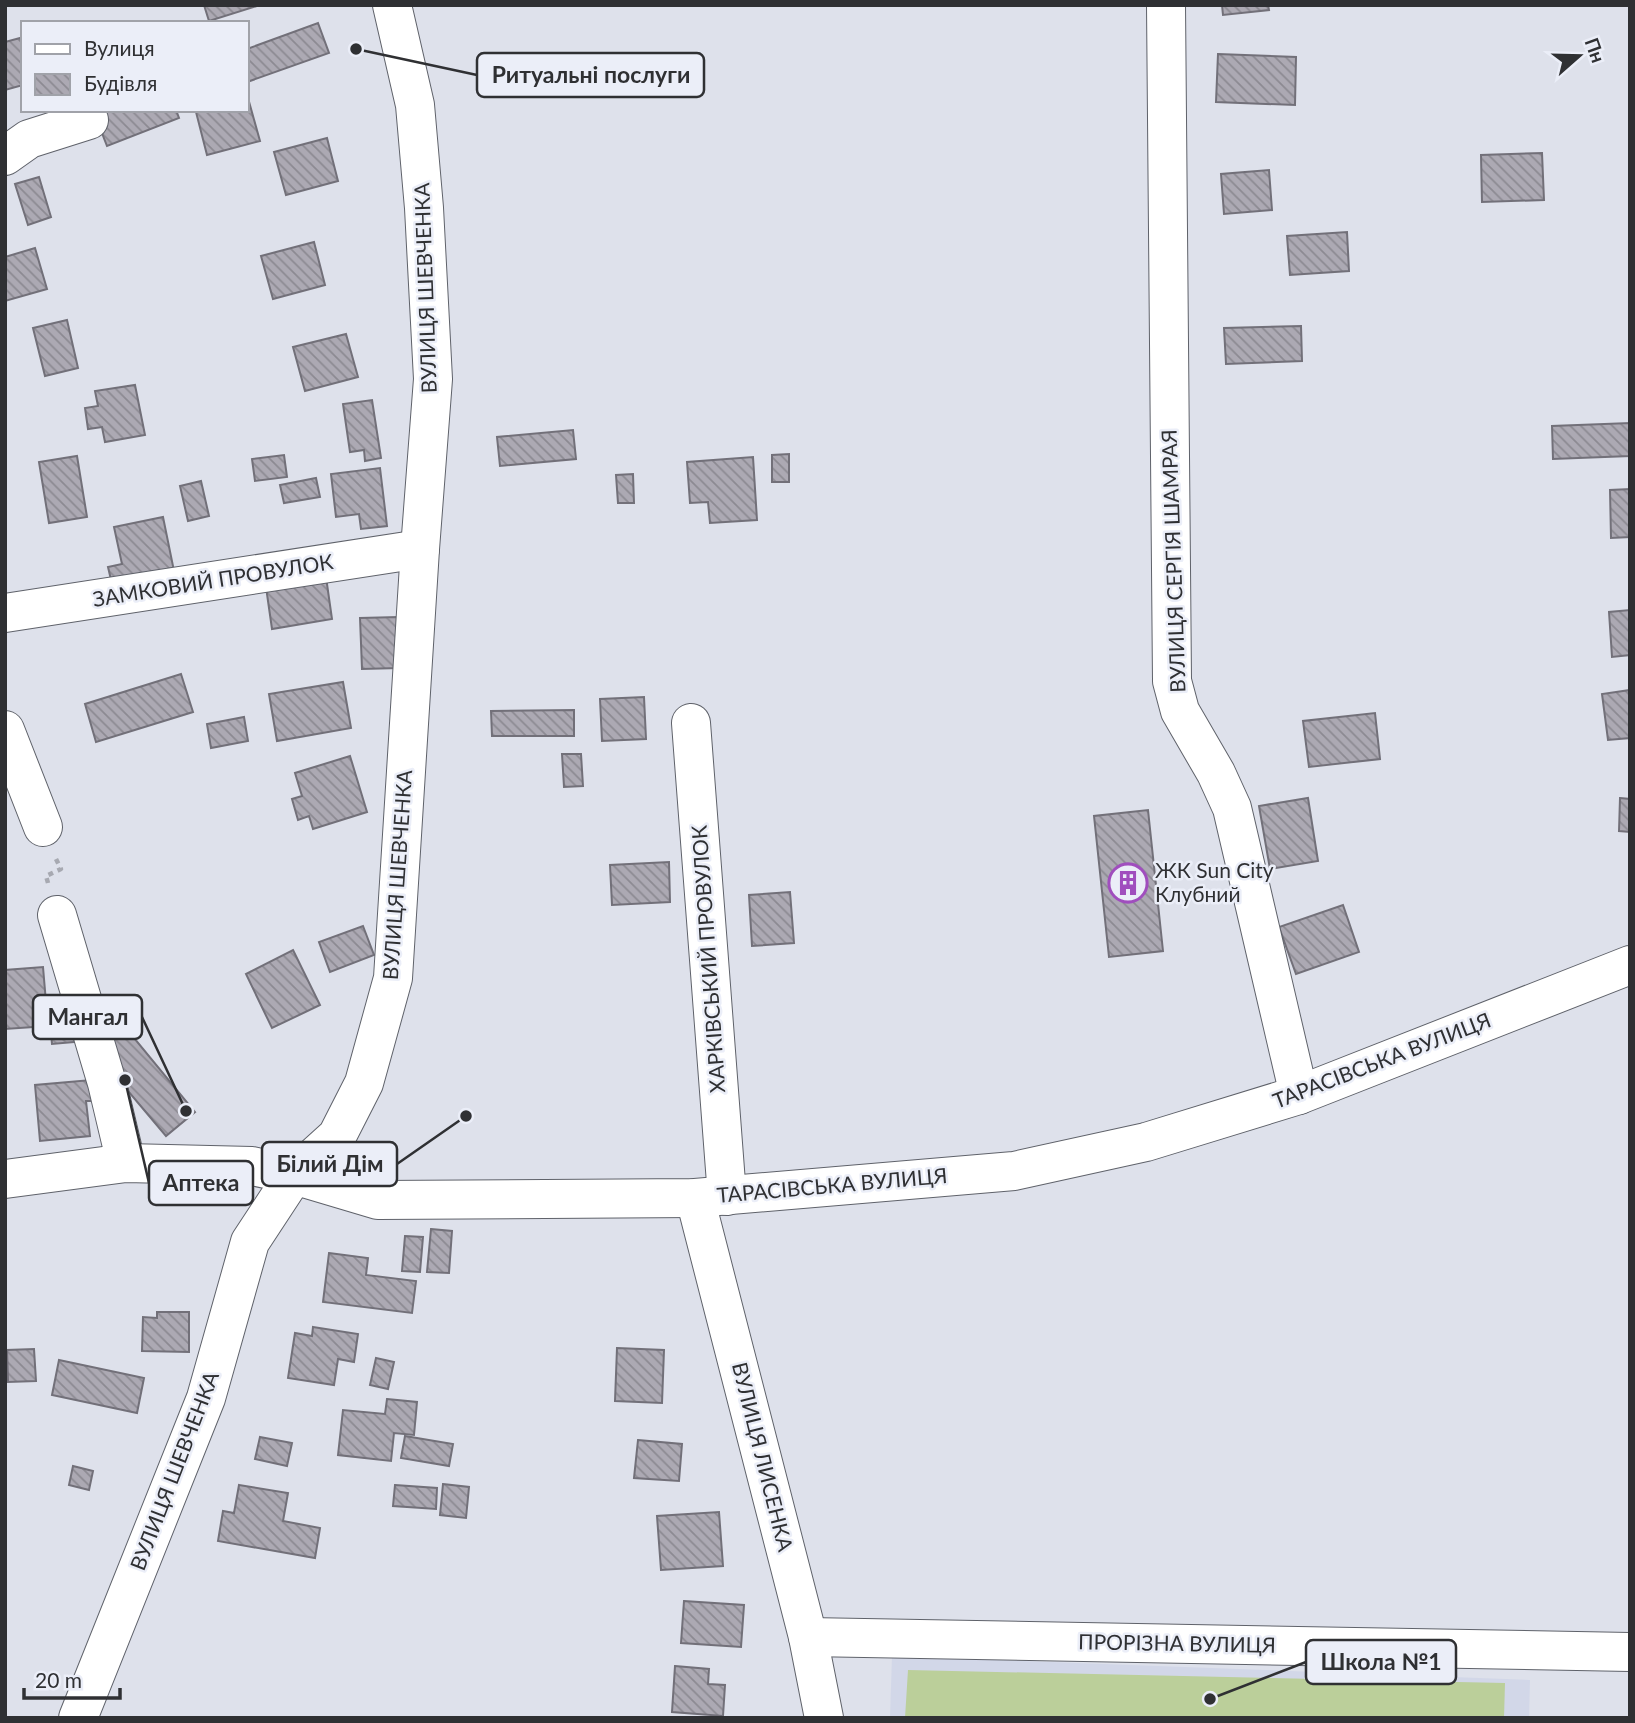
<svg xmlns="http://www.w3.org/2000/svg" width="1635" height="1723" font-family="Lato,sans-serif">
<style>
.built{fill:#d2d7e8}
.garden{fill:#bbcf9a}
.building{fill:url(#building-back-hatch);stroke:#727079;stroke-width:2}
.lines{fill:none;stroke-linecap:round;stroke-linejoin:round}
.minor-casing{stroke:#5f626a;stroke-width:40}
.path{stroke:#a7a9b1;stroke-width:4.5;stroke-dasharray:5 5;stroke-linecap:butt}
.minor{stroke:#fff;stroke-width:38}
.labels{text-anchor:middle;stroke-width:5;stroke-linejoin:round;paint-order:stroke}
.street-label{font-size:21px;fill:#2f3033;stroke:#ebeef8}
.poi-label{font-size:21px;fill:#2f3033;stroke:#ebeef8;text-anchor:start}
.leader{fill:none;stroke:#2f3033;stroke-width:2.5}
.callout-dot{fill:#2f3033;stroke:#ebeef8;stroke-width:2.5}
.callout{fill:#ebeef8;stroke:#2f3033;stroke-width:2.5}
.callout-label{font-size:23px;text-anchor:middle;font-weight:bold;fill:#2f3033}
</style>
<defs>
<pattern id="building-back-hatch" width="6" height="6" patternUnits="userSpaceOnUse" patternTransform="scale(1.75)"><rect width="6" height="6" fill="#aca9b3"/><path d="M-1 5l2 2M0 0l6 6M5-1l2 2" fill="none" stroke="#8c8a92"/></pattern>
</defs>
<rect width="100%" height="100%" fill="#dee1eb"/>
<polygon class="built" points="892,1656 1530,1680 1529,1718 890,1718"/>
<polygon class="garden" points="908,1670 1505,1683 1504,1718 905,1718"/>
<g class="building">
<polygon points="204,5 260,5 209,21"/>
<polygon points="1222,5 1268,5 1269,10 1223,15"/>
<polygon points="318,23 329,53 247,82 247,49"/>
<polygon points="20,38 23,47 23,85 5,90 5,42"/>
<polygon points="1218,54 1296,57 1295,105 1216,102"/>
<polygon points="247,98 248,98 260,141 207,155 196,112 247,110"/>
<polygon points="93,110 176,110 179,118 107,146"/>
<polygon points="327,138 338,181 286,195 274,152"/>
<polygon points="1542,153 1544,200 1482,202 1481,155"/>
<polygon points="1269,170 1272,210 1224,214 1221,174"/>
<polygon points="39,177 51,217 28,225 15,184"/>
<polygon points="1347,232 1349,271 1290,275 1287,236"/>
<polygon points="314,242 325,285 273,299 261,256"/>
<polygon points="35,248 47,289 5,301 5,257"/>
<polygon points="67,320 78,368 45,376 33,328"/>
<polygon points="1301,326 1302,361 1226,364 1224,328"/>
<polygon points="346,334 358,377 305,391 293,347"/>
<polygon points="135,385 145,435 105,442 102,427 88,429 85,408 98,406 95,391"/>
<polygon points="372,400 381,458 365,461 364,450 350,452 343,404"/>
<polygon points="1630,423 1630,456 1553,459 1552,426"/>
<polygon points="573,430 576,459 500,466 497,437"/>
<polygon points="789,454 789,482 772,482 772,455"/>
<polygon points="284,455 287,477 255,481 252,459"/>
<polygon points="77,456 87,517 49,523 39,462"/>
<polygon points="753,457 757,520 710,523 708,502 690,503 687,462"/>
<polygon points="380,468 387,526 361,529 359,514 336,517 331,474"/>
<polygon points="633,474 634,503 618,503 616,475"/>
<polygon points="316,478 320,497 284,503 280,485"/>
<polygon points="201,481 209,516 188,521 180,486"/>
<polygon points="1630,489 1630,537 1611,538 1610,490"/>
<polygon points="163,517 174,571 112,584 108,567 122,564 114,527"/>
<polygon points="326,577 332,619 272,629 266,587"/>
<polygon points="1630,610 1630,655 1612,657 1609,612"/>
<polygon points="398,617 399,668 362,669 360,618"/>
<polygon points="181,674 193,712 96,742 85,704"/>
<polygon points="343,682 351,728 277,741 269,694"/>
<polygon points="1630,690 1630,738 1608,740 1602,694"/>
<polygon points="644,697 646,739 602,741 600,699"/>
<polygon points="574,710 574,736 492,736 491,711"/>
<polygon points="1375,713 1380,759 1309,767 1303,721"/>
<polygon points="244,717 248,741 211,748 207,724"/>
<polygon points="562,754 581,754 583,786 564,787"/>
<polygon points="350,756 367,812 313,829 309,816 298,820 292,799 302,796 295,773"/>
<polygon points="1308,798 1318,861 1270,869 1259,806"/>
<polygon points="1620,798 1630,799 1630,832 1619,831"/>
<polygon points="1148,810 1163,951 1109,957 1094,816"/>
<polygon points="669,862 670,902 612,905 610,865"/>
<polygon points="790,892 794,943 752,946 749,895"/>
<polygon points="1343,905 1359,952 1296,974 1279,927"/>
<polygon points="363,926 374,955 330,972 319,942"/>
<polygon points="293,950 320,1005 272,1028 246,974"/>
<polygon points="43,967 48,1026 5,1029 5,970"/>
<polygon points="116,1016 195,1112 166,1136 128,1091 104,1026"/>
<polygon points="84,1020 85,1041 52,1044 50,1022"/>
<polygon points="91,1080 93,1101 86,1101 90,1136 40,1141 35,1085"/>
<polygon points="431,1229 452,1231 449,1273 427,1272"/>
<polygon points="405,1236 423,1237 420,1272 402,1271"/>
<polygon points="329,1253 368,1258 366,1275 416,1281 412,1313 323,1302"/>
<polygon points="157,1312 189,1312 189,1352 142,1351 143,1317 157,1318"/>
<polygon points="313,1327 358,1334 354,1362 338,1359 334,1385 288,1378 295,1333 312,1336"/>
<polygon points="617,1348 664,1350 662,1403 615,1401"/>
<polygon points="34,1349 36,1381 8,1382 7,1350"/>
<polygon points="376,1358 394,1362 388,1389 370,1385"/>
<polygon points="59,1360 144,1378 137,1413 52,1395"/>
<polygon points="387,1399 417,1402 414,1435 394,1433 391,1461 338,1455 343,1410 385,1414"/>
<polygon points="405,1436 453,1444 449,1466 401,1458"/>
<polygon points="260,1437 292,1443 287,1466 255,1459"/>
<polygon points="638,1440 682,1444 679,1481 634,1478"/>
<polygon points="73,1466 93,1471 89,1490 69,1485"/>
<polygon points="443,1484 469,1487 466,1518 440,1515"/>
<polygon points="239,1485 288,1493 283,1521 320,1528 315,1558 218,1541 223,1511 234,1513"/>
<polygon points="395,1485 437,1488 436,1509 393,1506"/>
<polygon points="719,1512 723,1566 661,1570 657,1516"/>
<polygon points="684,1601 744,1605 741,1647 681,1643"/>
<polygon points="675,1666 709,1669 708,1684 725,1685 723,1716 672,1712"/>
</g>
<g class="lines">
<g class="minor-casing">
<g id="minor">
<polyline points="1166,5 1172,681 1180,711 1216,773 1232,808 1299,1095"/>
<polyline points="5,156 29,139 89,120"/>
<polyline points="5,613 420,549"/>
<polyline points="691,723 727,1196"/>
<polyline points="5,730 43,827"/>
<polyline points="57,915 107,1083 126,1163"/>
<polyline points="5,1179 126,1163 252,1166 294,1175 378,1200 695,1198 1014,1171 1146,1142 1299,1095 1630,965"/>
<polyline points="695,1198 808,1637 824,1718"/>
<polyline points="808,1637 1630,1652"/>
<polyline points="78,1718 206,1398 250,1242 294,1175 337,1136 364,1083 393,978 420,549 433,379 424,208 415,105 392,5"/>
</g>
</g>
<polyline class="path" points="48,883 46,876 61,869 55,857"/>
<use href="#minor" class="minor"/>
</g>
<defs>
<g id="building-ring" transform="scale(2.0125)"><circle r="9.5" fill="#ebeef8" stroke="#a04ebe" stroke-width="1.5"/><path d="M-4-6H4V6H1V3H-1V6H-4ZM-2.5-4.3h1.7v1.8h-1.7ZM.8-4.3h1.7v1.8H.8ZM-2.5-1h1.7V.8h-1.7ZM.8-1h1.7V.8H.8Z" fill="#a04ebe"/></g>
</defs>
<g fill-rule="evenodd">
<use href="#building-ring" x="1128" y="883"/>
</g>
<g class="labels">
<g class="street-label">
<text transform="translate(426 288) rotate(-92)" y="7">ВУЛИЦЯ ШЕВЧЕНКА</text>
<text transform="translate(1174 561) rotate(-92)" y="7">ВУЛИЦЯ СЕРГІЯ ШАМРАЯ</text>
<text transform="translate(213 581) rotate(-9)" y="7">ЗАМКОВИЙ ПРОВУЛОК</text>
<text transform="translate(398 875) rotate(-86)" y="7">ВУЛИЦЯ ШЕВЧЕНКА</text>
<text transform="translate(709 959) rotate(-94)" y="7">ХАРКІВСЬКИЙ ПРОВУЛОК</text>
<text transform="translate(1382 1061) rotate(-21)" y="7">ТАРАСІВСЬКА ВУЛИЦЯ</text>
<text transform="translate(832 1186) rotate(-5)" y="7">ТАРАСІВСЬКА ВУЛИЦЯ</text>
<text transform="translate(762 1457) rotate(76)" y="7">ВУЛИЦЯ ЛИСЕНКА</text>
<text transform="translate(175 1471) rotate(-69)" y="7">ВУЛИЦЯ ШЕВЧЕНКА</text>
<text transform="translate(1177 1644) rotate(1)" y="7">ПРОРІЗНА ВУЛИЦЯ</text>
</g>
<g class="poi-label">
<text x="1155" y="878">ЖК Sun City<tspan x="1155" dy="24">Клубний</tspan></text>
</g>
</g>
<path class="leader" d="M356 49L477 75M186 1111L142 1017M466 1116L397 1164M125 1080L149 1183M1210 1699L1306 1662"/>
<g class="callout-dot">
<circle cx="356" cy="49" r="7"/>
<circle cx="186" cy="1111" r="7"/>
<circle cx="466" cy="1116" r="7"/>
<circle cx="125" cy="1080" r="7"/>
<circle cx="1210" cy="1699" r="7"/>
</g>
<g class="callout">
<rect x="477" y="53" width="227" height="44" rx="7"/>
<rect x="33" y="995" width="109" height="44" rx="7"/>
<rect x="262" y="1142" width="135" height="44" rx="7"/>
<rect x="149" y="1161" width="104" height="44" rx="7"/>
<rect x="1306" y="1640" width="150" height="44" rx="7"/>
</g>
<g class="callout-label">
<text x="591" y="83">Ритуальні послуги</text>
<text x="88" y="1025">Мангал</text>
<text x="330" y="1172">Білий Дім</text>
<text x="201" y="1191">Аптека</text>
<text x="1381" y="1670">Школа №1</text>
</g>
<rect width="1635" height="1723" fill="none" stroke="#2f3033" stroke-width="14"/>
<rect x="21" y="21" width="228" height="91" fill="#ebeef8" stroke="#a0a2a9" stroke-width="2"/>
<rect x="35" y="44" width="35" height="10" fill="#ffffff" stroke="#a0a2a9" stroke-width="2"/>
<text x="84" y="56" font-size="21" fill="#2f3033">Вулиця</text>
<rect x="35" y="74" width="35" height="21" fill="url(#building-back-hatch)" stroke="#a0a2a9" stroke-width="2"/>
<text x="84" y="91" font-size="21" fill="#2f3033">Будівля</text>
<g transform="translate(1579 56) rotate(70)" stroke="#ebeef8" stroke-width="5" paint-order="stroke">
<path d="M0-5L12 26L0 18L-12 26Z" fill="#2f3033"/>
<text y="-10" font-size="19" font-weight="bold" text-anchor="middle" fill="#2f3033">Пн</text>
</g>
<path d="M24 1688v10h96v-10" fill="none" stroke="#2f3033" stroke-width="3.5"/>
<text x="35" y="1688" font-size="21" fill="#2f3033" stroke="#ebeef8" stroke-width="5" paint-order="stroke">20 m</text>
</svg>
